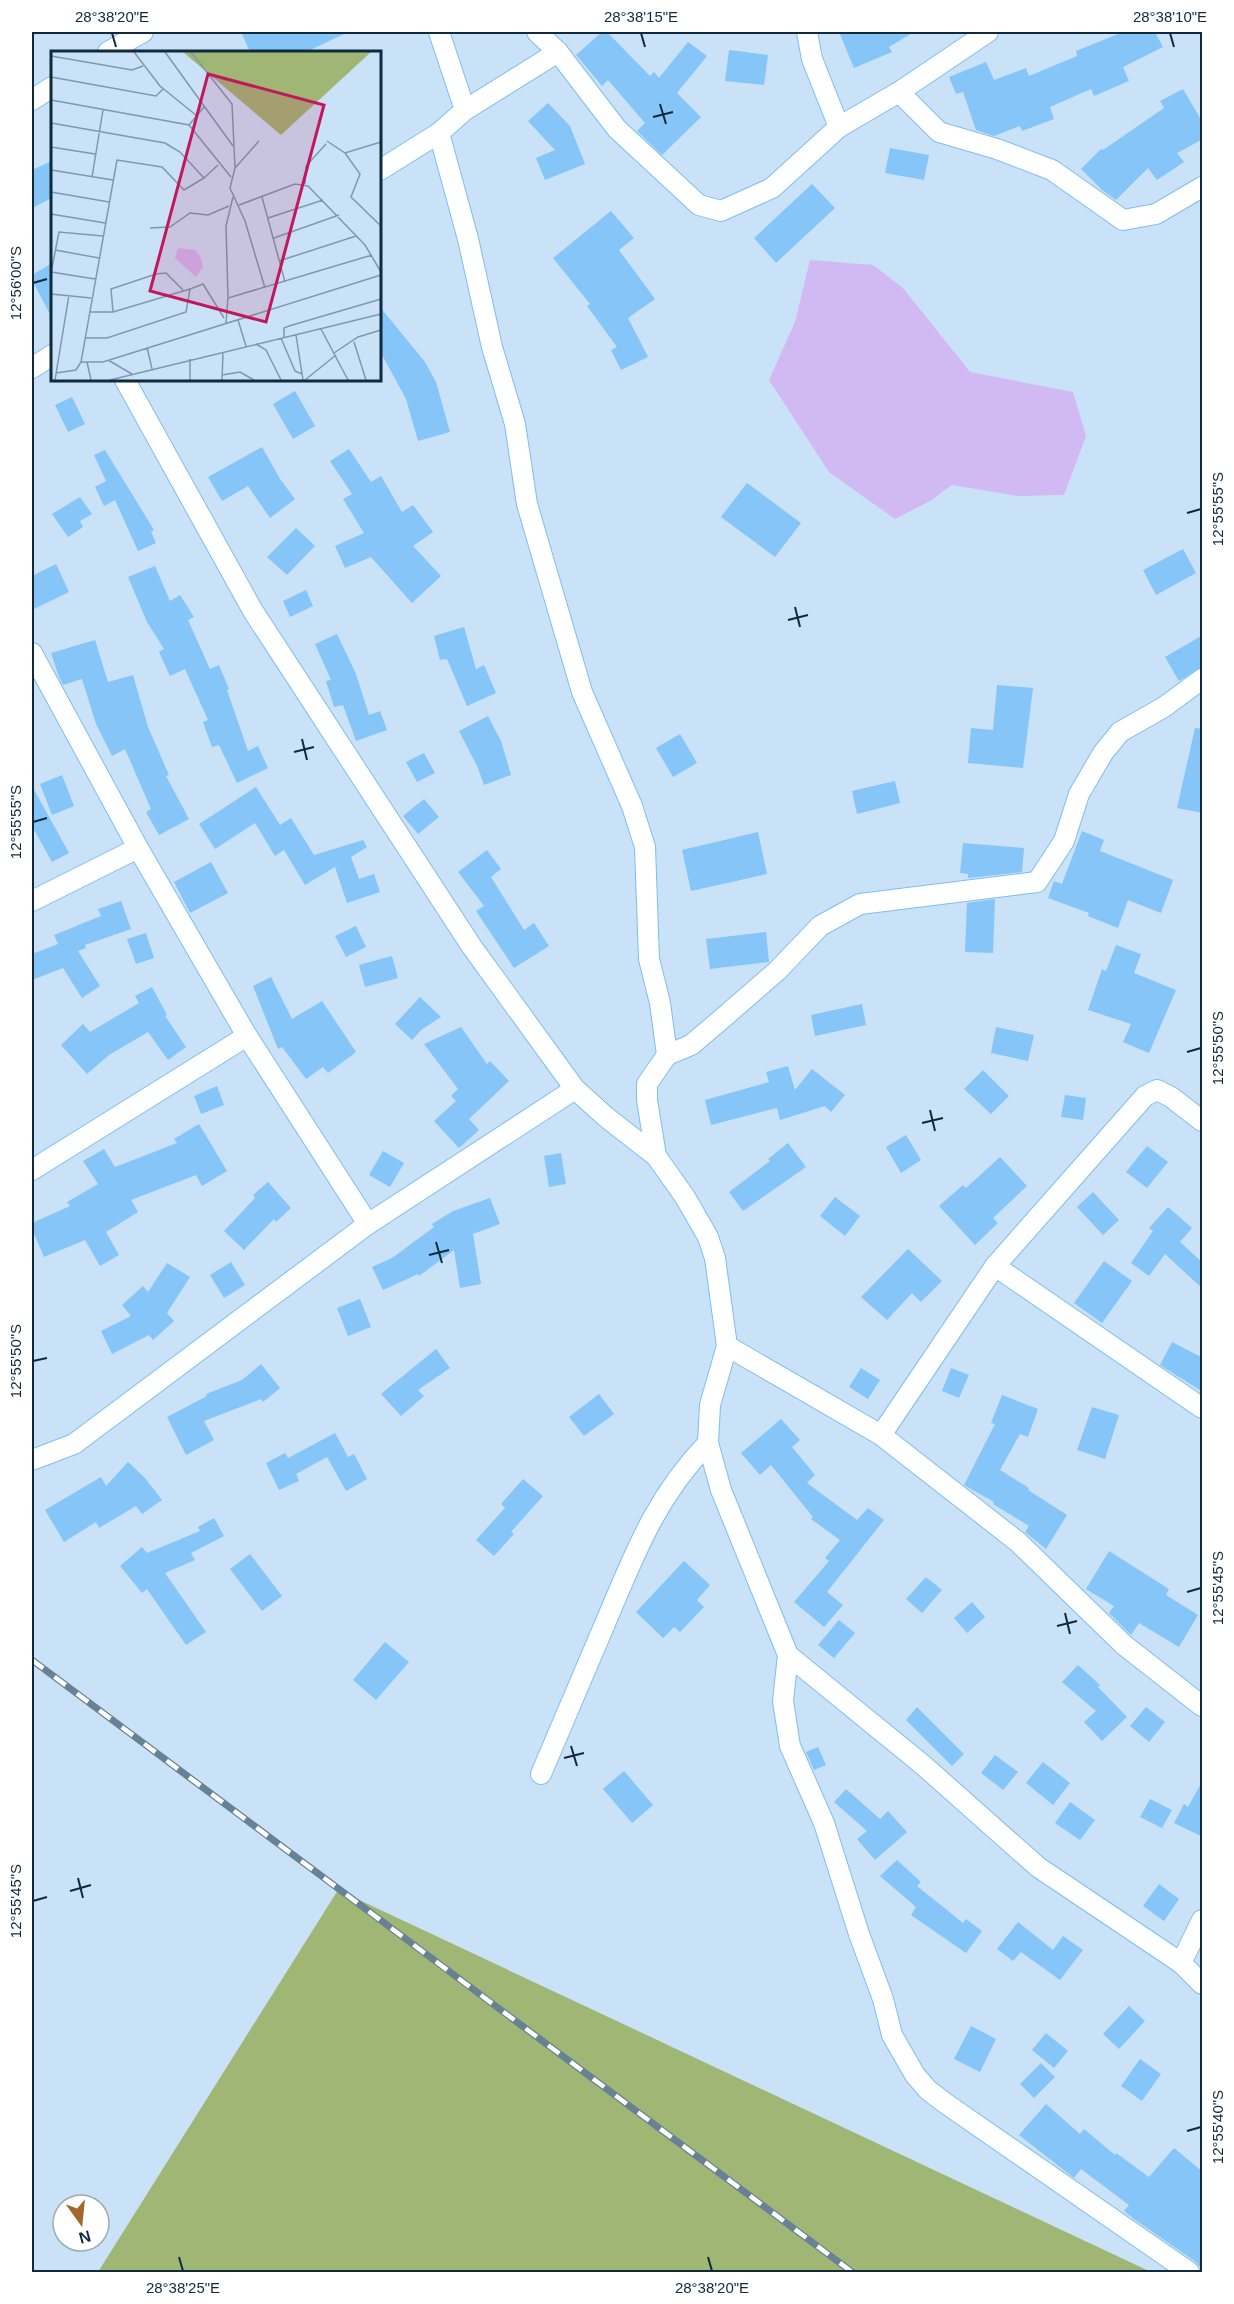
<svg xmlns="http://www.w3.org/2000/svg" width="1234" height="2304" font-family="Helvetica,sans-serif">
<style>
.green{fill:#a0b674}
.water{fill:#d1b9f3}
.building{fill:#85c5f8}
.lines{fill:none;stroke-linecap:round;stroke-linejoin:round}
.minor-casing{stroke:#7ebef1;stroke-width:22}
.minor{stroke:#fff;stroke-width:20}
.rail-casing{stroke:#678195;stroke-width:7}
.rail{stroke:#fff;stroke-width:4.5;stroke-dasharray:14;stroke-linecap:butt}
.ticks{fill:none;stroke:#0f2a3d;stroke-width:2}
.inset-road{fill:none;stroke:#7f98ad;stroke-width:1.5}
.view{fill:#c2185b;fill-opacity:0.15;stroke:#c2185b;stroke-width:3}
.inset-edge{fill:none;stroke:#0f2a3d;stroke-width:3}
.neatline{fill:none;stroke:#0f2a3d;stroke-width:2}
.ticks-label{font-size:15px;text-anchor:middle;fill:#0f2a3d}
</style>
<rect width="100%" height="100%" fill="#c9e2f7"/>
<polygon class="green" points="338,1890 1151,2272 98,2272"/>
<polygon class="water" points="810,260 873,265 903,288 970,372 1073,392 1086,436 1064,495 1018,496 952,485 930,501 895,519 829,472 769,380 795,322"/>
<g class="building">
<polygon points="241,32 348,32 306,52 250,52"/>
<polygon points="602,32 607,32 650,76 654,72 659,78 688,42 707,56 677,93 701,117 662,155 637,131 645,123 608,80 602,86 576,55"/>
<polygon points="839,32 914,32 889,47 892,52 854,68"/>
<polygon points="1123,32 1155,32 1163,47 1123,67 1129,81 1094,96 1091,89 1050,107 1054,119 1022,131 1020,126 994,136 976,130 963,92 956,94 949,77 986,62 994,80 1026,68 1029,76 1077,56 1076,51"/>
<polygon points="729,50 768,55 764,85 725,81"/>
<polygon points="1183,89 1203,123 1203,139 1177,153 1184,162 1157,180 1148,168 1116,200 1102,190 1081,169 1101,149 1103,150 1164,108 1160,101"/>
<polygon points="548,103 570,126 585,164 545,180 536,158 555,150 528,121"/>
<polygon points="890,148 929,155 924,180 885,173"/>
<polygon points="52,161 52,198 32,208 32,170"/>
<polygon points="812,184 835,208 776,263 754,238"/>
<polygon points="611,211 634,238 619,250 655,299 628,318 648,357 621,370 611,350 617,347 587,306 590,304 553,258"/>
<polygon points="52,263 52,318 32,280 32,275"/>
<polygon points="380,307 425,362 436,382 450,432 418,441 406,399 380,351"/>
<polygon points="295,391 315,426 293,439 273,404"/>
<polygon points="72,397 85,424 68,432 55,405"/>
<polygon points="262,447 280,479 295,499 270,518 248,486 222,501 208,477"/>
<polygon points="349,449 371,482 381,476 402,512 413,505 433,532 413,546 441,576 412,603 371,557 345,568 335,546 364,533 343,499 352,494 330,461"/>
<polygon points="105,450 154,530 151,532 156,543 138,551 115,500 104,506 95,487 106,481 94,455"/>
<polygon points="747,483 801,523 775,557 721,517"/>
<polygon points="80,497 92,514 80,521 83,527 68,537 52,514"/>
<polygon points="296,528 315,546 287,575 267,557"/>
<polygon points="1183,549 1196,573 1156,595 1143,570"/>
<polygon points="56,564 69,592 32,610 32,576"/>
<polygon points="155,566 170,601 180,595 194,617 188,620 210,669 219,665 229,689 227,690 248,751 258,746 268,768 237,783 219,745 212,747 203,722 208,720 185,669 170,676 159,652 164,649 147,622 128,577"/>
<polygon points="306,590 313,606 290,617 283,601"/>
<polygon points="464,627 476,669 484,665 496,693 467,706 447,659 440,660 434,636"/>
<polygon points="337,634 356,674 369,715 380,711 387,730 356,741 343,705 334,707 326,681 331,680 315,644"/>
<polygon points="1203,635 1203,666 1179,681 1165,657"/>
<polygon points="95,640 108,682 133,675 148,727 169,775 166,776 189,819 159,835 146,812 151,809 125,749 112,756 96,724 82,679 63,685 59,677 51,653"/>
<polygon points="997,685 1033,688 1023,768 968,763 971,728 993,730"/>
<polygon points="488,716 501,741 511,775 484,785 478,768 459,731"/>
<polygon points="1195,728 1203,729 1203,813 1177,808"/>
<polygon points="680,734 697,763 673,777 656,748"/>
<polygon points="424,753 435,773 417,782 406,762"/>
<polygon points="62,775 74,806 52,815 40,784"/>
<polygon points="895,781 900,803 857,814 852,791"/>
<polygon points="32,786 69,853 52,862 32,826"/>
<polygon points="256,787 280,825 291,818 314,855 363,840 367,847 351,857 359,879 374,874 380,892 347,903 335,867 305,885 284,850 275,856 255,823 215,849 199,824"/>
<polygon points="424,799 439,817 418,834 403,816"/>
<polygon points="1082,831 1104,840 1100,851 1173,880 1161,913 1128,900 1118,928 1088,916 1089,913 1048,898 1054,881 1062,884"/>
<polygon points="758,832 767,874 691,891 682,850"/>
<polygon points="963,843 1024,848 1022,872 968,878 968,874 960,873"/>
<polygon points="487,850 501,869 491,877 524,930 534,923 549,946 514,968 476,911 484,906 458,872"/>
<polygon points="211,862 228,893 190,913 174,882"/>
<polygon points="995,899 993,953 965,952 967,903"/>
<polygon points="121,901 131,929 85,945 86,948 78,951 100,986 82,998 63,968 32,980 32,954 58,944 54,935 101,916 98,909"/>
<polygon points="356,926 366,947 346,957 335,936"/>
<polygon points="766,932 769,962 710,969 706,939"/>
<polygon points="146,933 154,958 136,964 127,939"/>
<polygon points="1116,945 1141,954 1134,973 1176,990 1149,1053 1123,1042 1131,1024 1088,1010 1102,969 1106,971"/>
<polygon points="392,956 398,978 365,987 359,965"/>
<polygon points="271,977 292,1019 322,1001 356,1052 328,1073 323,1067 306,1079 282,1047 278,1049 253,986"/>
<polygon points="152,987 167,1015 165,1016 186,1047 168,1060 148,1032 109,1055 87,1074 61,1045 83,1024 90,1032 139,1003 135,996"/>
<polygon points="420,997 441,1017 421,1030 412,1040 395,1024"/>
<polygon points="862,1004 866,1025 815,1036 811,1015"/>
<polygon points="461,1027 487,1064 490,1061 509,1081 469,1119 479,1130 459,1148 434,1121 456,1101 451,1096 458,1089 424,1044"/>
<polygon points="996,1027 1034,1035 1028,1061 991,1053"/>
<polygon points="788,1066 795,1090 812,1069 845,1095 831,1112 825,1106 780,1120 777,1108 711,1125 705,1100 769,1082 766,1072"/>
<polygon points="983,1070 1009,1096 991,1114 964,1089"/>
<polygon points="217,1086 224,1105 201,1114 194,1096"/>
<polygon points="1065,1095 1086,1098 1083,1120 1061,1117"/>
<polygon points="199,1124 227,1171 202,1186 196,1175 131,1200 138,1212 106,1232 119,1255 100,1266 85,1240 44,1257 32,1229 32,1223 70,1206 67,1202 98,1184 83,1161 104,1149 115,1167 177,1143 174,1139"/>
<polygon points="906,1135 921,1160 901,1173 886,1147"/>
<polygon points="788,1143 806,1167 743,1211 729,1192 770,1161 768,1159"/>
<polygon points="1147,1146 1168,1162 1147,1188 1126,1172"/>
<polygon points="383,1151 404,1163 390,1187 369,1175"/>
<polygon points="561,1153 566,1184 549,1187 544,1156"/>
<polygon points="1000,1157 1027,1186 993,1218 998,1223 975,1245 939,1206 963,1185 966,1188"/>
<polygon points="268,1182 291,1208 276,1222 274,1219 244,1250 224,1231 255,1198 253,1195"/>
<polygon points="1093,1192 1119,1220 1103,1235 1077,1207"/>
<polygon points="835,1197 860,1216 845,1236 820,1216"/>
<polygon points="490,1198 500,1224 473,1234 481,1284 460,1288 454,1250 419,1276 418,1274 383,1290 372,1267 392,1258 434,1227 432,1224 453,1211"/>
<polygon points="1168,1207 1192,1228 1180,1242 1203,1263 1203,1289 1165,1254 1149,1276 1131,1263 1153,1231 1149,1228"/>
<polygon points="908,1249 942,1281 921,1302 912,1293 887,1320 861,1297"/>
<polygon points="1104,1261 1132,1281 1102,1323 1074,1303"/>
<polygon points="231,1262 245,1285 224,1298 210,1275"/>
<polygon points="167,1263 190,1277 167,1313 174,1321 153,1340 149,1335 112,1354 101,1331 131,1316 122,1305 143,1286 148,1292"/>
<polygon points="360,1299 371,1327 348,1336 337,1308"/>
<polygon points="1172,1342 1203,1358 1203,1392 1160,1365"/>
<polygon points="436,1349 450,1368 418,1390 424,1396 401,1416 381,1394"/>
<polygon points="261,1364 280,1388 263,1402 261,1399 204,1421 214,1440 186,1455 167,1417 207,1396 206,1394 242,1380"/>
<polygon points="861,1368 880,1380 868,1399 849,1387"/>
<polygon points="951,1368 969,1375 959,1398 942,1391"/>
<polygon points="599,1394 614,1414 584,1436 569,1417"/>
<polygon points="1002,1395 1038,1409 1028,1437 1020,1434 1000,1470 1029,1488 1028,1490 1067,1515 1046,1549 1025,1532 1029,1526 993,1504 994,1502 964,1485 995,1424 991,1423"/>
<polygon points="1092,1407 1119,1415 1105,1459 1077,1450"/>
<polygon points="781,1419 800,1440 792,1447 815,1475 807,1483 857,1520 868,1508 884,1520 827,1592 843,1605 824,1627 794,1602 829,1561 825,1558 840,1540 811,1519 813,1517 771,1465 760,1475 741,1453"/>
<polygon points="335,1433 348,1457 354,1454 367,1479 346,1491 327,1457 296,1474 299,1481 279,1490 266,1463 285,1453 288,1458"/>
<polygon points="128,1462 145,1478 162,1500 142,1514 136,1506 99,1528 96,1522 64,1542 45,1510 101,1477 106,1486"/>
<polygon points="523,1479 543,1496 511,1532 514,1534 494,1556 476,1540 505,1508 501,1504"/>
<polygon points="214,1518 224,1536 191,1553 195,1560 165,1573 206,1632 186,1645 147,1589 142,1593 120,1566 142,1547 147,1553 200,1531 198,1527"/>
<polygon points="1109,1551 1169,1589 1166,1595 1198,1615 1179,1647 1139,1623 1131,1635 1109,1613 1114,1606 1086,1589"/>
<polygon points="250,1554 282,1596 262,1611 230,1569"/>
<polygon points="684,1561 710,1585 697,1600 704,1607 680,1632 674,1627 663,1638 636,1612"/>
<polygon points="926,1577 942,1590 922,1613 906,1599"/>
<polygon points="972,1602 985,1617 967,1633 954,1618"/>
<polygon points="839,1620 855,1633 834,1658 818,1645"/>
<polygon points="385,1642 409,1662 376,1700 353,1680"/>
<polygon points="1078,1665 1100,1685 1098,1687 1127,1717 1102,1741 1084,1722 1096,1711 1062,1682"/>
<polygon points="917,1707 964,1754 952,1766 906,1720"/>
<polygon points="1146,1707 1165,1722 1149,1742 1130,1726"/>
<polygon points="818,1747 826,1765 814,1770 806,1752"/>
<polygon points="995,1755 1018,1772 1003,1790 981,1773"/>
<polygon points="1043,1762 1070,1783 1053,1805 1026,1783"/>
<polygon points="624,1771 653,1805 632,1823 603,1789"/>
<polygon points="1203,1780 1203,1837 1174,1823 1184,1804 1188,1807"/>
<polygon points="846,1789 880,1819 888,1811 907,1832 875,1860 857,1839 867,1831 834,1802"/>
<polygon points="1150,1799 1172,1810 1162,1828 1140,1817"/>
<polygon points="1070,1802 1095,1820 1080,1840 1055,1823"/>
<polygon points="897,1860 921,1882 917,1886 963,1923 966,1919 982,1931 966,1953 911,1915 916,1907 880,1876"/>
<polygon points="1159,1884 1179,1899 1164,1921 1143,1906"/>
<polygon points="1018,1922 1053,1950 1063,1936 1083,1950 1060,1980 1021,1952 1013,1961 997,1949"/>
<polygon points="1129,2006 1145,2021 1119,2049 1103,2034"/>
<polygon points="971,2026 996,2039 980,2072 954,2059"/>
<polygon points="1046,2033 1068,2051 1054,2068 1032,2050"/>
<polygon points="1140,2059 1161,2074 1142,2101 1121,2086"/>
<polygon points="1041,2063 1055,2077 1034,2098 1020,2084"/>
<polygon points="1046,2104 1080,2134 1084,2129 1115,2155 1116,2153 1149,2177 1174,2148 1203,2172 1203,2271 1196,2262 1134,2219 1124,2211 1129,2205 1081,2169 1074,2178 1019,2135"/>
</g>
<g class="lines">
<g class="minor-casing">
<g id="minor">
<polyline points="537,32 558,52 617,129 699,205 721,211 772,188 839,127 812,59 807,32"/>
<polyline points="108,52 143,32"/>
<polyline points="899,92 939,132 997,149 1052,170 1123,220 1156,214 1202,187"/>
<polyline points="32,100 52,87"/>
<polyline points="465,110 558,52"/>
<polyline points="839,127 899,92 988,32"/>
<polyline points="439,133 468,239 492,347 515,424 527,504 582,692 632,806 645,847 649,959 660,1003 667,1055 647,1084 647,1100 656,1156"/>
<polyline points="380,170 439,133 465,110 439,32"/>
<polyline points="32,368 52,355"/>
<polyline points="125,380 253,611 472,947 575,1089 606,1117 656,1156 685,1197 708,1237 715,1258 727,1346 710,1405 708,1443 721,1490 788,1655 783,1701 790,1746 824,1823 859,1934 883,1999 892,2035 915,2075 928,2090 945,2103 1189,2272"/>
<polyline points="32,653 138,848 247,1036 368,1224"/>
<polyline points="32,901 138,848"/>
<polyline points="667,1055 691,1045 724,1017 777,971 820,926 860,904 1037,882 1064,841 1079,794 1103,753 1120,732 1164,707 1202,679"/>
<polyline points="1202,1121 1171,1097 1157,1090 1145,1096 995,1266 1202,1408"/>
<polyline points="32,1170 247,1036"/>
<polyline points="727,1346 881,1435 1018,1542 1124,1645 1202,1706"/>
<polyline points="881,1435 995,1266"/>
<polyline points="32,1460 74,1444 368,1224 575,1089"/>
<polyline points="788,1655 923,1765 1038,1867 1181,1963 1202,1984"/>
<path d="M541,1774C562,1724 583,1675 604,1626C634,1556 654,1499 708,1443"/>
<polyline points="1181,1963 1202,1920"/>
</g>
</g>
<use href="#minor" class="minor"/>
<g class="rail-casing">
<polyline id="rail" points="32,1660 852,2272"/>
</g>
<use href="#rail" class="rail"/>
</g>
<path class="ticks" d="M112,33L116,47M641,33L645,47M1170,33L1174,47M660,104L666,124M653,117L673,112M33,283L47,279M1187,513L1201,509M795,607L800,627M788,620L808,615M302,739L307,760M294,752L314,747M33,822L47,818M1187,1052L1201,1048M930,1110L935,1131M922,1123L943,1118M436,1242L442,1263M429,1255L449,1250M33,1361L47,1358M1187,1592L1201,1588M1065,1613L1070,1634M1057,1626L1077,1621M571,1746L577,1766M564,1758L584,1753M78,1878L83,1898M70,1891L91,1885M33,1901L47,1897M1187,2131L1201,2127M179,2257L183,2271M708,2257L712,2271"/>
<g transform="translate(51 51)">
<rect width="330" height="330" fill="#c9e2f7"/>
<path d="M132,1H320L230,84Z" fill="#a0b674"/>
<path d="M127,197L144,199L149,205L152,216L145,226L124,207Z" fill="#d1b9f3"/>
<path class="inset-road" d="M83,1L109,35L146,65M114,1L182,95M140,1L181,53L184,117L179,137L194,170L214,237M0,5L81,19L92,15M0,26L105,45L112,38M0,49L138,74L180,126M0,72L114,92L129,101L153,127L133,139L111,116L66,109L30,311H52L330,224M138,74L153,56M276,90L294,102L330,91M0,96L44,103M294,102L309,123L300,146L330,175M184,117L208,90M0,119L62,129M41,126L52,59M153,127L167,114M254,133L255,115L275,93M0,141L58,151M211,146L234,231M188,154L244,133L257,135L314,194L330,221M0,163L54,172M217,167L272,149M99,177L119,176L139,162L157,164L178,155M223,187L288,164M4,199L48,207M228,210L305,185M0,221L44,228M0,222L8,181L52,185M0,243L40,247M177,247L175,175L182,146M39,261H62L139,238M62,261L60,238L105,223L115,222L132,239M187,269L195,295M175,272L177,247L321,204M270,278L297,329M245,284L252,329M34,287H56L135,261L139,238L152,233L173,267M230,287L244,320L251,323M233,287V277L238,275L330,248M303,291L315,329M205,293L215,299L230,329M96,296L101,318M283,302L307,286L330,279M139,308V329M57,309L81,323M36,311L40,329M5,322L25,319L30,311M171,324L189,321L203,329M4,329L18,244M59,329L330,263M171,329L172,302M254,329L285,304"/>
<path class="view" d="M157,23L273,54L215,271L99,240Z"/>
<rect width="330" height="330" class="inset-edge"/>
</g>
<rect width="1234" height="2304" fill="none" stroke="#ffffff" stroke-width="66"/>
<g transform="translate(81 2223) rotate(165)"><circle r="28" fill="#ffffff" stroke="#9faab1" stroke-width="1.5"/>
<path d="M0-4.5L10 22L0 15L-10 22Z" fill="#a36829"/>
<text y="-9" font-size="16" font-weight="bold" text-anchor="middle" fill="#0f2a3d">N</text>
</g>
<rect x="33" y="33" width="1168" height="2238" class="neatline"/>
<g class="ticks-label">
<text x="112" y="22">28°38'20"E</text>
<text x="641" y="22">28°38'15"E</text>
<text x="1170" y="22">28°38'10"E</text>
<text transform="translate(16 283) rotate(-90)" y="5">12°56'00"S</text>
<text transform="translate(1218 509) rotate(-90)" y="5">12°55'55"S</text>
<text transform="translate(16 822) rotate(-90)" y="5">12°55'55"S</text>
<text transform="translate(1218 1048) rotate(-90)" y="5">12°55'50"S</text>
<text transform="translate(16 1361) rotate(-90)" y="5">12°55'50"S</text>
<text transform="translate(1218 1588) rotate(-90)" y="5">12°55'45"S</text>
<text transform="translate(16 1901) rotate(-90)" y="5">12°55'45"S</text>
<text transform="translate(1218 2127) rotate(-90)" y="5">12°55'40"S</text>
<text x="183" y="2293">28°38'25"E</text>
<text x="712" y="2293">28°38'20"E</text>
</g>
</svg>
